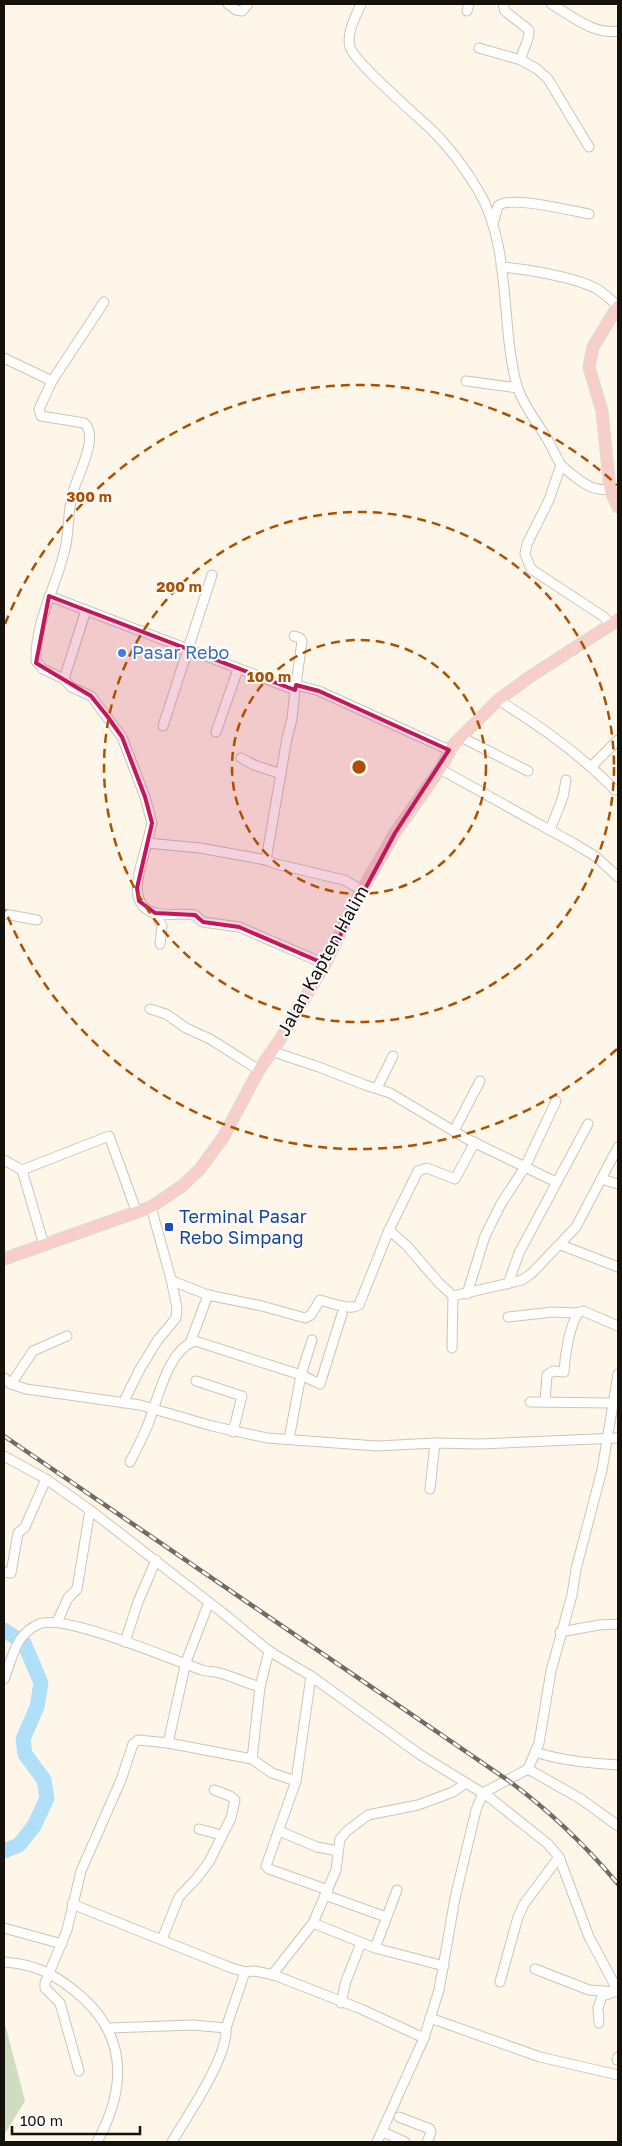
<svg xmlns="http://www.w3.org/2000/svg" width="622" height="2146" font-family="'Golos Text',sans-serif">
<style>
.green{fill:#cedcbf}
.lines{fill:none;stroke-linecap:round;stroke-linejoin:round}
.river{stroke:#b0dffa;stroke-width:15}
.minor-casing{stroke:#cdc4b4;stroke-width:11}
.major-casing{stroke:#dad9d8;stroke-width:13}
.minor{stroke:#fff;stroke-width:9}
.major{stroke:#f8cfc8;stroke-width:11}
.rail-casing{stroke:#716c63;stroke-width:4.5}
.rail{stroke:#fff;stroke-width:2.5;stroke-dasharray:8;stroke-linecap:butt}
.marked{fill:#c2185b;fill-opacity:0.2;stroke:#c2185b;stroke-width:4;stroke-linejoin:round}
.ring{fill:none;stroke:#ae4f00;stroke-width:2.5;stroke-dasharray:9 6}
.shop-dot{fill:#3f7fe0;stroke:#fff;stroke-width:2}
.transit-dot{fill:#1a4fb4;stroke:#fff;stroke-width:2}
.labels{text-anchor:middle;stroke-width:4;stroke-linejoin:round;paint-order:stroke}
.shop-label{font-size:18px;fill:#366cbe;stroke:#fff;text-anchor:start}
.street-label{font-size:18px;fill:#15120c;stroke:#fff}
.transit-label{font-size:18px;fill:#164399;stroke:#fff;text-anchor:start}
.centre{fill:#ae4f00;stroke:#fff;stroke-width:2.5}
.ring-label{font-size:15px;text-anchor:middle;font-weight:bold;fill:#ae4f00;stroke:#fff;stroke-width:4;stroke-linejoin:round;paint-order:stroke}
</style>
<rect width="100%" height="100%" fill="#fef7e9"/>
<polygon class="green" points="4,2020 25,2101 4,2135"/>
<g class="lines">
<polyline class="river" points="4,1630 24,1643 41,1683 37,1707 23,1739 25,1754 44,1780 47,1798 34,1826 19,1845 4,1851"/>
<g class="minor-casing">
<g id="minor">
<polyline points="228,4 236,10 242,11 248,4"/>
<path d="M361,4C356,16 346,33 350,47C354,62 417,116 432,130C449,147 466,170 478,190C512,247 500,324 517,386C523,405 537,422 547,439C552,447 556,457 561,465L549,500L527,544L525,554L531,569L604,617L611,625"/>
<path d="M503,4L505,11L529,30C530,40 522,50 521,60L537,69L548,79L589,147"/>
<path d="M551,4C571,15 593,35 618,31"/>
<polyline points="467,11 469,4"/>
<polyline points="479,48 521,60"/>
<path d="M493,224L498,206C510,195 572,211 589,214"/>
<path d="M501,267C526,269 575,277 597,289C604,293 611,300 618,306"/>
<path d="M4,358L52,381L39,409L41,416L84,423C100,435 77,477 73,492C67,511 70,533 64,553C55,589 35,622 36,661L43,669L64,679L71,687L91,696L122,737L145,797L152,823L147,843L200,848L266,860L276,864L344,880L362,890"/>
<polyline points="52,381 104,302"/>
<polyline points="466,381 518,388"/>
<path d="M561,465C575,477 591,493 610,489"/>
<polyline points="49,596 295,690 296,685 319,691 449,750"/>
<polyline points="294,636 300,638 302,641 296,685"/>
<polyline points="64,679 86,610"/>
<path d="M498,700C541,726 580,754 615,790"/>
<polyline points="163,726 212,575"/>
<polyline points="216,732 238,669"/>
<polyline points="461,737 528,771"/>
<polyline points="241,758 254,765 281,774"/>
<polyline points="592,766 618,740"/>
<polyline points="440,769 573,843 595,856 618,877"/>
<polyline points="550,830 563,797 566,780"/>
<path d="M147,843C142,864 124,905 155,913C168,916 182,913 195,915L203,922L239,927L325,964"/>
<polyline points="266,860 287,738 292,719 295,690"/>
<polyline points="155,913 162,926 160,944"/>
<polyline points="4,914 37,920"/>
<polyline points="150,1009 166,1014 186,1028 210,1039 259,1070"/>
<polyline points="271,1051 319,1067 365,1085 390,1093 467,1139 556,1182"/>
<polyline points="377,1088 393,1056"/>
<polyline points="454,1131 480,1081"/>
<polyline points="4,1160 22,1170 44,1245"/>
<polyline points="22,1170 109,1136 137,1213"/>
<polyline points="601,1179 618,1184"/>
<path d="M151,1207L171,1279L175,1282L208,1295L262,1306L305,1318L311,1315L320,1300C331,1303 350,1311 359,1305L389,1230L418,1171L427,1168L455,1179L475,1142"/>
<polyline points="389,1230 407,1246 439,1283 453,1296 522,1280 531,1274 576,1227 618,1147"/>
<polyline points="561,1245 618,1267"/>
<polyline points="508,1284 519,1253 588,1124"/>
<polyline points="467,1294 485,1236 501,1204 525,1167 556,1101"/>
<polyline points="508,1317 553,1312 578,1313"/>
<polyline points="312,1340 301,1375 320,1384 342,1314"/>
<polyline points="190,1343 208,1295"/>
<polyline points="452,1348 453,1296"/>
<polyline points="4,1378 11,1384 26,1389 140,1405 212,1426 267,1438 377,1446 435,1443 480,1444 618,1438"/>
<polyline points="196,1381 242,1396 233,1432"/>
<polyline points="11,1384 33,1351 67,1336"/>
<path d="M545,1401L547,1375L553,1371L564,1372C565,1354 569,1328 578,1313L583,1311L618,1326"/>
<polyline points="530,1402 612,1403"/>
<polyline points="123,1403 140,1369 157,1341 176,1318 177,1308 171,1279"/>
<polyline points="4,1456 46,1479 90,1510 223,1613 269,1651 311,1676 419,1754 489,1797 548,1844 559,1857 589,1937 618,1991"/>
<path d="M130,1462C136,1450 142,1439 147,1427C157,1403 167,1350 195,1341L301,1375L289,1439"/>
<polyline points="430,1489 435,1443"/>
<polyline points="4,1572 11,1573 18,1533 25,1527 46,1479"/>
<polyline points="57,1622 68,1598 77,1589 90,1510"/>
<polyline points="560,1632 599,1625 618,1624"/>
<polyline points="125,1642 138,1602 156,1560"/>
<polyline points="311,1676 296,1781 266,1866 269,1869 328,1890"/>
<path d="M4,1679C13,1658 14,1635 39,1624C64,1613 172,1660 202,1670C207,1672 214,1671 220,1673C234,1677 246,1683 260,1687"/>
<polyline points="168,1743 186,1662 209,1602"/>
<path d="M535,1752C563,1761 590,1763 618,1765"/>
<polyline points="252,1759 260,1687 269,1651"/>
<polyline points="528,1769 539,1743 551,1671 572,1595 576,1569 602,1470 618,1374"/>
<polyline points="199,1829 221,1835"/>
<polyline points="279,1831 317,1847 338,1851"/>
<polyline points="325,1895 386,1917"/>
<polyline points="72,1904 229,1967 245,1972 254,1971 274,1975 361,2009 424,2038"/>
<polyline points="313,1923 375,1948 444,1966"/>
<polyline points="4,1928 62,1944"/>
<polyline points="162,1939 179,1897 196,1879 209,1862 231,1818 235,1800 230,1796 214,1790"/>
<polyline points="375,1948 397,1890"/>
<path d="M4,1962C34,1964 53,1973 76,1992C128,2034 127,2087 97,2142"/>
<polyline points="535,1969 589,1990 618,1992"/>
<polyline points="272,1975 313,1923 336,1870 340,1839 347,1831 368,1815 418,1805 453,1792 466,1783"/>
<polyline points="500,1982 518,1917 524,1904 559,1857"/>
<polyline points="341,2003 346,1981 361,1943"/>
<polyline points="430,2018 540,2057 618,2075"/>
<polyline points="599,2023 598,2008 602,1996 612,1993"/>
<polyline points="109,2028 193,2025 226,2028"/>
<polyline points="617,2060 618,2057"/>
<polyline points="79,2071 60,2003 45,1988 45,1983 67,1930 81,1871 121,1780 133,1744 138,1740 168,1743 252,1759 272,1773 296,1781"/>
<polyline points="399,2117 430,2129 431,2133 427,2142"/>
<polyline points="383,2132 405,2142"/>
<path d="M172,2142C187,2116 228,2058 226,2028L245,1972"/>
<polyline points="377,2142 424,2038 439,1990 455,1898 476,1810 483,1793 528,1769 581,1799 618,1826"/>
</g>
</g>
<g class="major-casing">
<g id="major">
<polyline points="618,306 593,347 589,367 602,411 610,489 618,507"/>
<polyline points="4,1259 151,1207 182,1186 200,1169 224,1136 259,1070 281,1038 325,964 362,890 395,833 440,769 454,744 498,700 531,676 618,620"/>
</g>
</g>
<use href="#minor" class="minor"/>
<use href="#major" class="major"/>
<g class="rail-casing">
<path id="rail" d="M4,1436L509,1781C550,1811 585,1845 618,1884"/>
</g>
<use href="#rail" class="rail"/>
</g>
<path class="marked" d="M49,596L295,690L296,685L319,691L449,750L395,833L325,964L239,927L203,922L195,915L155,913L139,901L137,888L152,823L145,797L122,737L107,716L91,696L36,663Z"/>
<g class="ring">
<circle cx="359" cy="767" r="127"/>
<circle cx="359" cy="767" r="255"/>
<path d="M617 1049A382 382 0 0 1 5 910M5 624A382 382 0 0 1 617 485"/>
</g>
<circle class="shop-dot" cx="122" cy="653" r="5"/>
<rect class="transit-dot" x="164" y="1222" width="10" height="10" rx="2.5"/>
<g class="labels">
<g class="shop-label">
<text x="132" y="659">Pasar Rebo</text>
</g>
<g class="street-label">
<text transform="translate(323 961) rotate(-61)" y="6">Jalan Kapten Halim</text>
</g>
<g class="transit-label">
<text x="179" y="1223">Terminal Pasar<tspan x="179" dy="21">Rebo Simpang</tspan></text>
</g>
</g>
<circle cx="359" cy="767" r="8" class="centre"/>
<g class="ring-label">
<text x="89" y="502">300 m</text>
<text x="179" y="592">200 m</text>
<text x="269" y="682">100 m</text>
</g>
<rect width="622" height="2146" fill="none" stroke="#15120c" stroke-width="10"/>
<path d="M12 2126v8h128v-8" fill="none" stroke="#15120c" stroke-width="2.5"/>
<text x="20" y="2126" font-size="15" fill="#15120c" stroke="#ffffff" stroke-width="4" paint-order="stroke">100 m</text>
</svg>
